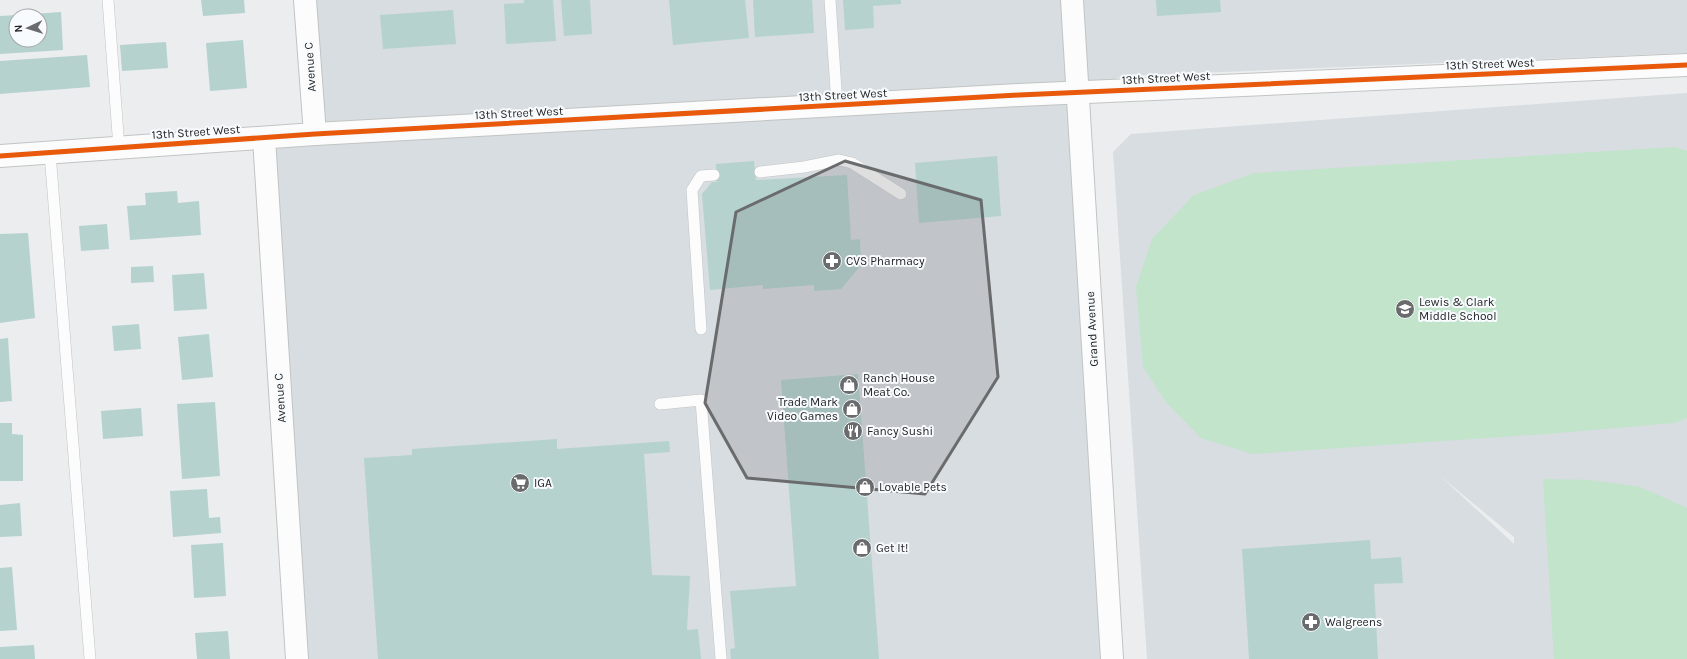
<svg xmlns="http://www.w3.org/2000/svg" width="1687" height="659" font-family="Karla,sans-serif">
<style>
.built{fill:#d7dde0;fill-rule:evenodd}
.green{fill:#c1e4cb}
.building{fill:#b5d2cf}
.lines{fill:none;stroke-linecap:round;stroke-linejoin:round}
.lane-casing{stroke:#c2c4c4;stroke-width:12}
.street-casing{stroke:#c2c4c4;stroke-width:24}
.secondary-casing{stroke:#c2c4c4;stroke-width:24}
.primary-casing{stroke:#c2c4c4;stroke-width:24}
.lane{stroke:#fcfcfc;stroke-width:11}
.street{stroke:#fcfcfc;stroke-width:22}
.secondary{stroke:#fcfcfc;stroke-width:22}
.primary{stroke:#fcfcfc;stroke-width:22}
.cycleway-casing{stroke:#f8fbfd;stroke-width:8}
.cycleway{stroke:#e8590c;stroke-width:5}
.marked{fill:#6a6b6c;fill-opacity:0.2;stroke:#6a6b6c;stroke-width:3;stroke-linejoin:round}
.labels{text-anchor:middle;stroke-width:4;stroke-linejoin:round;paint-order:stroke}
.street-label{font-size:12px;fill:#242526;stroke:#f8fbfd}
.poi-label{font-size:12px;fill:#242526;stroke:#f8fbfd;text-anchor:start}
</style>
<rect width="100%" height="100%" fill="#ebedee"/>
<g class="built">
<polygon points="305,0 1687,0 1687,53 1123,76 1079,92 1112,659 297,659 264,138 315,134"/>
<path d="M1687,93V659H1147L1113,152L1131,134ZM1439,475L1514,537V544Z"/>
</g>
<g class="green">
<polygon points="1674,147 1687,151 1687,418 1674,423 1545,434 1252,454 1201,438 1166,402 1143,367 1136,287 1152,239 1194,195 1254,173"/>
<polygon points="1543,479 1591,480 1640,487 1687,508 1687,659 1554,659"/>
</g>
<g class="building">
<polygon points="201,0 244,0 245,13 203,16"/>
<polygon points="524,0 553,0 556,41 506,44 504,4 524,3"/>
<polygon points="561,0 590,0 592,34 564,36"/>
<polygon points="669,0 745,0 749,38 673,45"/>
<polygon points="753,0 812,0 814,33 755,37"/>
<polygon points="843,0 901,0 901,4 873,6 874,28 845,30"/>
<polygon points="1156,0 1220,0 1221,12 1157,16"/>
<polygon points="453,10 456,44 383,49 380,15"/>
<polygon points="61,12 63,50 0,54 0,16 16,15 16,40 40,40 40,16 20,15"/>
<polygon points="243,40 247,88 210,91 206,43"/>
<polygon points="166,42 168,68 122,71 120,45"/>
<polygon points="87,55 90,87 0,94 0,61"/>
<polygon points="997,156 1001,216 919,223 915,163"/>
<polygon points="754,161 756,180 847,175 851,240 860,239 861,265 841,289 814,291 814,285 763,289 763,285 710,290 702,194 712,182 717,182 716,164"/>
<polygon points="177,191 178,203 199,201 201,235 130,240 127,206 146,205 145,193"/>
<polygon points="107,224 109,249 81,251 79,226"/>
<polygon points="28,233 35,318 0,323 0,234"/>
<polygon points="153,266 154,282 131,283 131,267"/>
<polygon points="204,273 207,309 174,311 172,275"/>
<polygon points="139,324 141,349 114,351 112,326"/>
<polygon points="209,334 213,377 182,380 178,337"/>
<polygon points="8,338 12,401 0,402 0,339"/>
<polygon points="858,374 879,659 731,659 730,649 735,648 730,591 796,586 781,380"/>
<polygon points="215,402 220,476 182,479 177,404"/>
<polygon points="141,408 143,436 103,439 101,411"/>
<polygon points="0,423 12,423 12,434 23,435 23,481 0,481"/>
<polygon points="557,439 557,449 669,441 670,452 644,454 652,575 690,576 687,630 698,629 701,659 378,659 364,458 412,455 412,449"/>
<polygon points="207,489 209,518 220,517 221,533 173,537 170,491"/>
<polygon points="20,503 22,536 0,537 0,505"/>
<polygon points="1370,540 1371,559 1401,557 1403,583 1374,584 1378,659 1249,659 1242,549"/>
<polygon points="223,543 226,596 194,598 191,545"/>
<polygon points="12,567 17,630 0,631 0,568"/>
<polygon points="228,631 230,659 197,659 195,633"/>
<polygon points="34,645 35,659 0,659 0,647"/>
</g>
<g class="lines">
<g class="lane-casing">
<g id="lane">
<polyline points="108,0 119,148"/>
<polyline points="830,0 837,105"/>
<polyline points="50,153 90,659"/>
<polyline points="760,172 804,167 839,160 852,163 901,194"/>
<polyline points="701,329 692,190 701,176 714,175"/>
<polyline points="660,404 701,400 721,659"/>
</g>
</g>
<g class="street-casing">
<g id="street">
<polyline points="305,0 315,134"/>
<polyline points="264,138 297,659"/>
</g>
</g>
<g class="secondary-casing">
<polyline id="secondary" points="0,156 315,134 1019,95 1687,65"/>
</g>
<g class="primary-casing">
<polyline id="primary" points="1072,0 1112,659"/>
</g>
<use href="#lane" class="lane"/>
<use href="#street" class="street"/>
<use href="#secondary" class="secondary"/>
<use href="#primary" class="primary"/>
<g class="cycleway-casing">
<polyline id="cycleway" points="0,156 315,134 1019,95 1687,65"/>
</g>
<use href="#cycleway" class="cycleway"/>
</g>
<path class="marked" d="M845,161L981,200L998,377L925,494L747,478L705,403L736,212Z"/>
<defs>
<g id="pharmacy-disc" transform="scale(1)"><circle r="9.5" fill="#6a6b6c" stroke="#f8fbfd"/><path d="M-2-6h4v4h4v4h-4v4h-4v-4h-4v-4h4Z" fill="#fff"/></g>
<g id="school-disc" transform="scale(1)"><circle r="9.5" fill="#6a6b6c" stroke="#f8fbfd"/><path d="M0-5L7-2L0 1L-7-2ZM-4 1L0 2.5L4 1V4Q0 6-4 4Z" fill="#fff"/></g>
<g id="shop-disc" transform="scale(1)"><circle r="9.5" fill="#6a6b6c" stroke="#f8fbfd"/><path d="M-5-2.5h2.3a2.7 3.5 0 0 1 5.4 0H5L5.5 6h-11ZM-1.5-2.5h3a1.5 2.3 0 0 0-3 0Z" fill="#fff"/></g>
<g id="restaurant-disc" transform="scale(1)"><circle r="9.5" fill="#6a6b6c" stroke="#f8fbfd"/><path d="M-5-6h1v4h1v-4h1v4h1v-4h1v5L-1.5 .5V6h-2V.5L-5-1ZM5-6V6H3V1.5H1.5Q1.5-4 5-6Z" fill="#fff"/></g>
<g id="supermarket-disc" transform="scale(1)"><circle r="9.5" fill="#6a6b6c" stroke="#f8fbfd"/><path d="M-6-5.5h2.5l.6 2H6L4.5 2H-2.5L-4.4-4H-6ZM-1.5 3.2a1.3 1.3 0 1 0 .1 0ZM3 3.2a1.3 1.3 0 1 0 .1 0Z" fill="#fff"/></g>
</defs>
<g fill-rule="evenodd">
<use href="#pharmacy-disc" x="832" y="261"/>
<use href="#school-disc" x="1405" y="309"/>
<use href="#shop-disc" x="849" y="385"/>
<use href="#shop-disc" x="852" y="409"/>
<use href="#restaurant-disc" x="853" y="431"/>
<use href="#supermarket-disc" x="520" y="483"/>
<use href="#shop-disc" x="865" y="487"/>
<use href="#shop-disc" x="862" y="548"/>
<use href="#pharmacy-disc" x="1311" y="622"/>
</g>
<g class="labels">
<g class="street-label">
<text transform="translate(1490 64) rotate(-2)" y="4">13th Street West</text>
<text transform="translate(310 67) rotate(-94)" y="4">Avenue C</text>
<text transform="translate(1166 78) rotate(-3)" y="4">13th Street West</text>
<text transform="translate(843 95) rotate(-3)" y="4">13th Street West</text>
<text transform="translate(519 113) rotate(-3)" y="4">13th Street West</text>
<text transform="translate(196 132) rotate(-4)" y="4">13th Street West</text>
<text transform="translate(1092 329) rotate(-93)" y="4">Grand Avenue</text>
<text transform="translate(280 398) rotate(-94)" y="4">Avenue C</text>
</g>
<g class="poi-label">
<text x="846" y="265">CVS Pharmacy</text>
<text x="1419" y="306">Lewis &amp; Clark<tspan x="1419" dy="14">Middle School</tspan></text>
<text x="863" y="382">Ranch House<tspan x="863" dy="14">Meat Co.</tspan></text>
<text x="838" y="406" text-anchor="end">Trade Mark<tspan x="838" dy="14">Video Games</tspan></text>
<text x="867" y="435">Fancy Sushi</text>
<text x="534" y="487">IGA</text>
<text x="879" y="491">Lovable Pets</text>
<text x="876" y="552">Get It!</text>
<text x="1325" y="626">Walgreens</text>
</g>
</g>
<g transform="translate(28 28) rotate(266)"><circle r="19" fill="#f8fbfd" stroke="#a3a5a7"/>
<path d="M0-3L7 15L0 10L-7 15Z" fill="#6a6b6c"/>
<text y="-6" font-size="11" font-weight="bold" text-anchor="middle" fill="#242526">N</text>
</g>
</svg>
